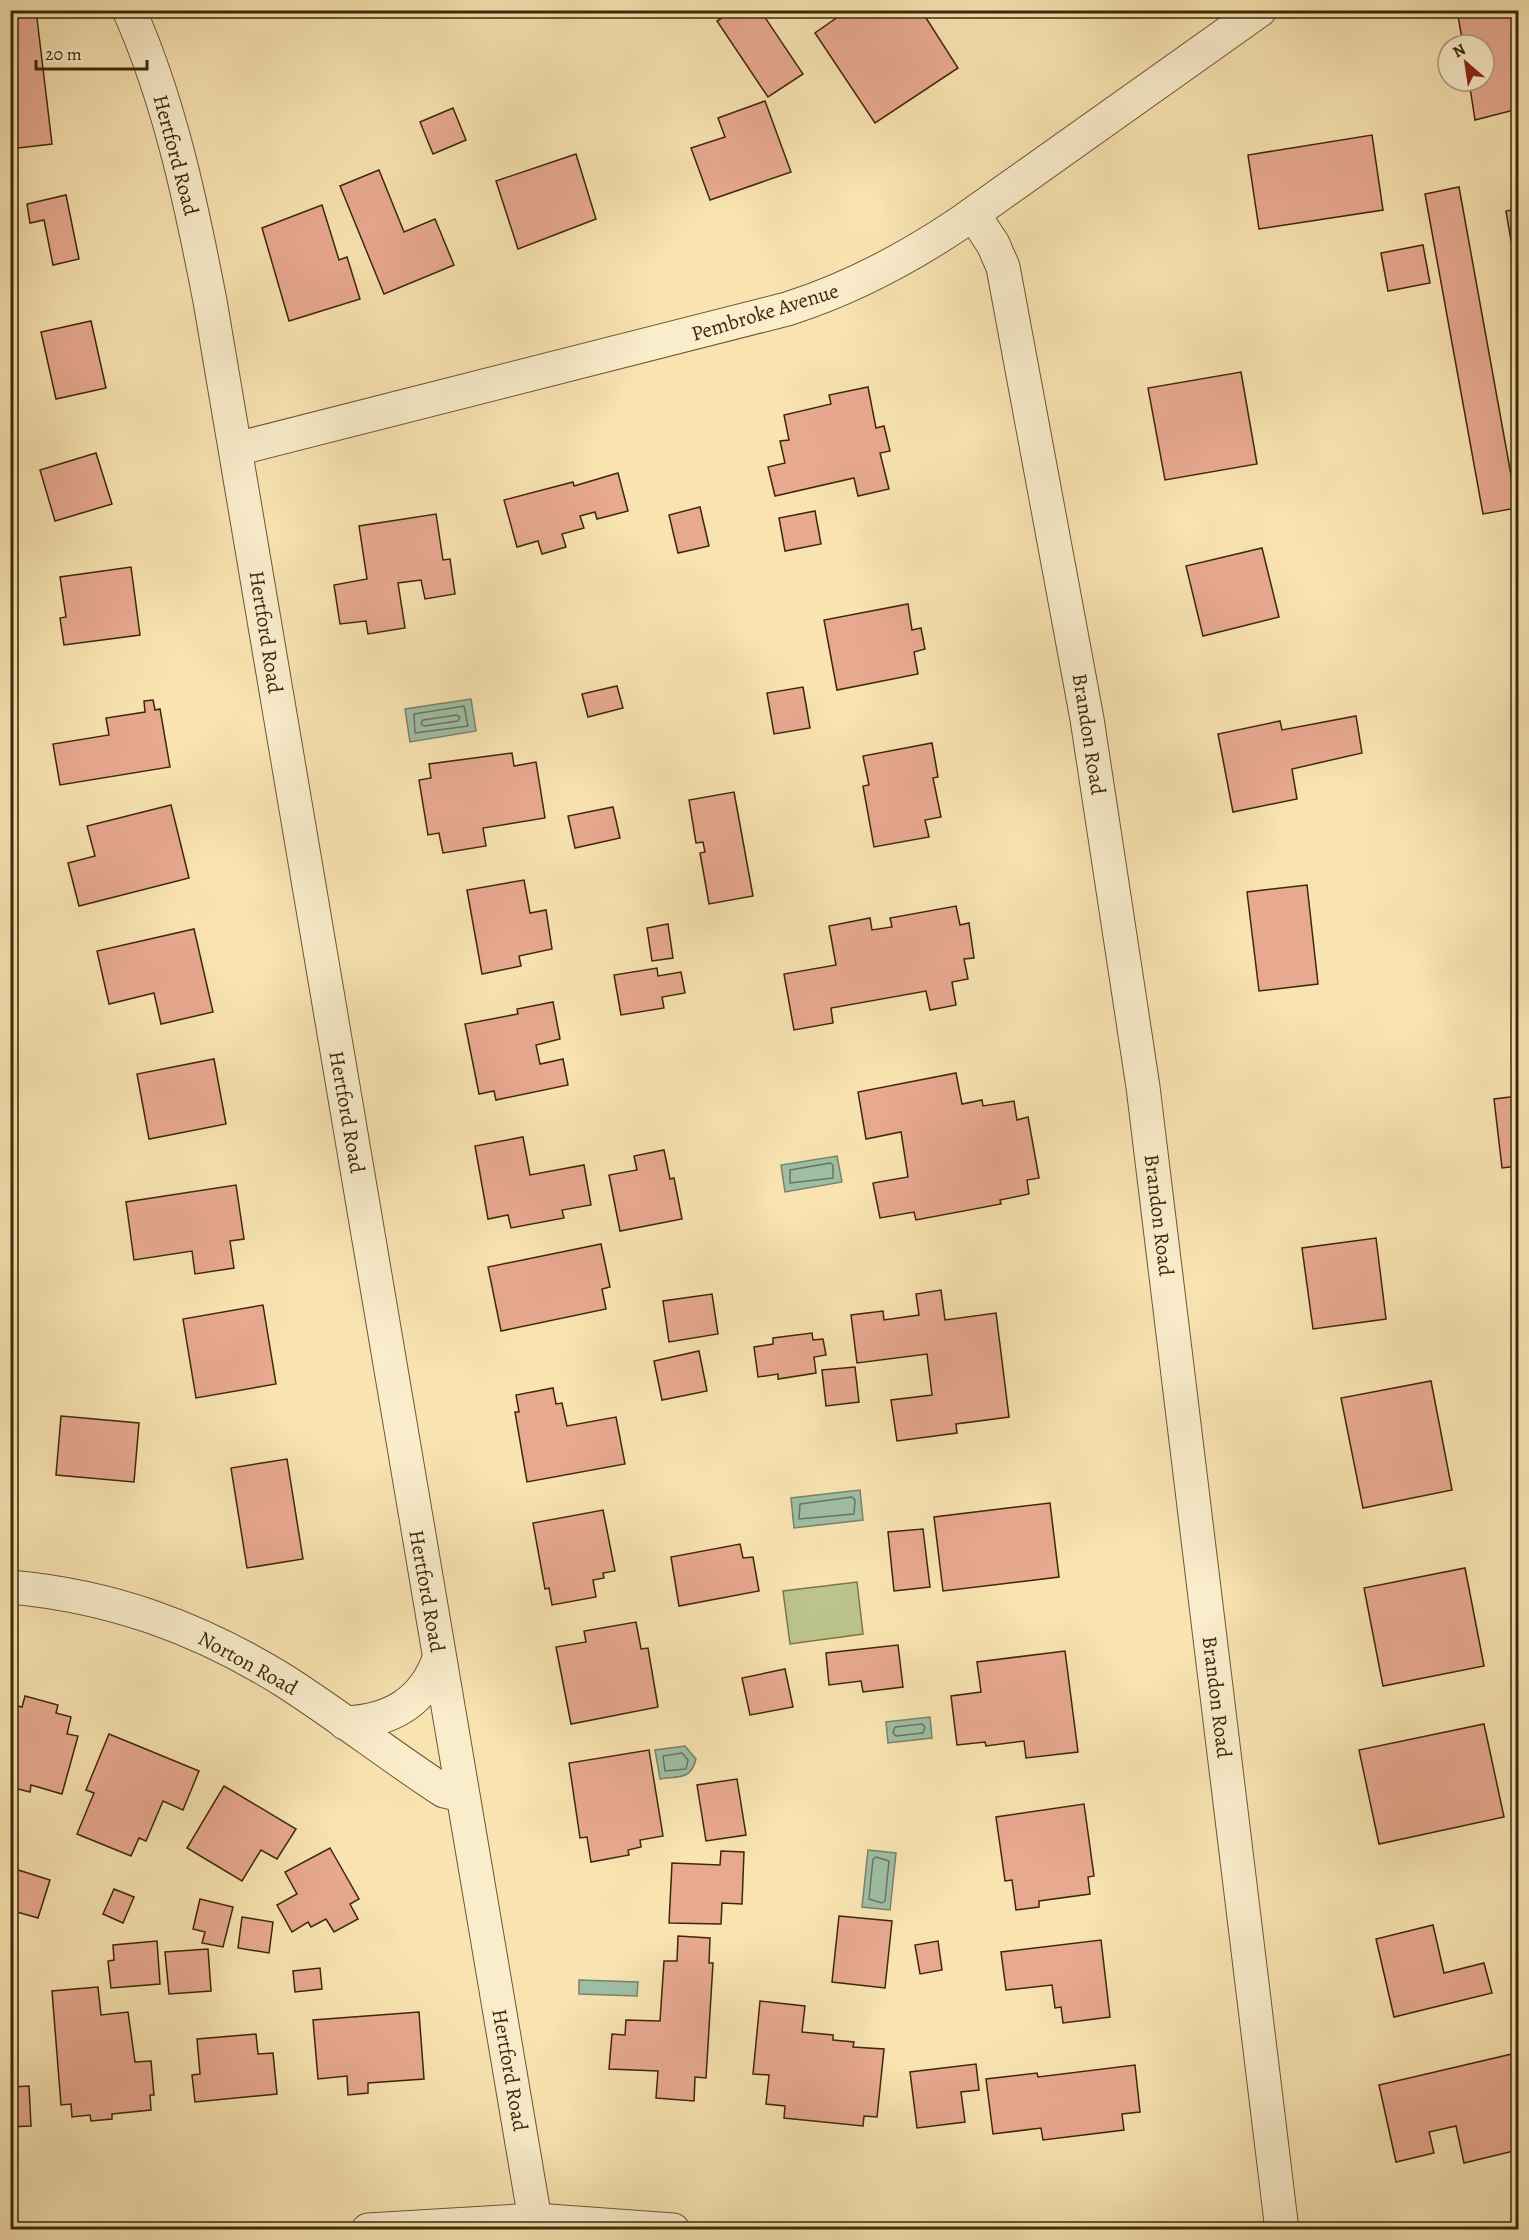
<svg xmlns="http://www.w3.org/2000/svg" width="1529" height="2240" font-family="Alegreya,serif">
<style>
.green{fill:#bcc48c;stroke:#7c764a;stroke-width:1.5}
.water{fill:#9ebfa7;stroke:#778367;stroke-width:1.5}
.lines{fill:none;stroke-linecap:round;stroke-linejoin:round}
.shore{stroke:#6e7458;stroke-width:1.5}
.building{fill:#e8a991;stroke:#3d2808;stroke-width:1.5}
.street-casing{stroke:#6c5732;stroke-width:35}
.street{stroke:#faedcc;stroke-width:33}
.labels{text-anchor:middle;stroke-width:6;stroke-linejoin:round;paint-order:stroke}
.street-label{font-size:21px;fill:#3d2808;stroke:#faedcc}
</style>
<rect width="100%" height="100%" fill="#f8e3b1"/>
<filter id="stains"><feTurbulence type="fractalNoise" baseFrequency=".00333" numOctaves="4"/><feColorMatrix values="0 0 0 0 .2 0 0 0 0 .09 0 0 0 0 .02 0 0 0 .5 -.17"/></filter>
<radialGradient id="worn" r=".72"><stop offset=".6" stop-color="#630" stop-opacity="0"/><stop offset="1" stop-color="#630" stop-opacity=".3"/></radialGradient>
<polygon class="green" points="857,1582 863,1634 790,1644 783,1591"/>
<g class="water">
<polygon points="471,699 476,731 410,742 405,709"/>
<polygon points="837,1156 842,1182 785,1192 781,1165"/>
<polygon points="860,1490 863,1520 794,1528 791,1498"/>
<polygon points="930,1717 932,1738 888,1743 886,1722"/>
<path d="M685,1746L696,1759C691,1780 679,1776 660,1779L655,1750Z"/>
<polygon points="868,1850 896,1853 890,1910 862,1907"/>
<polygon points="579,1980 638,1982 637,1996 579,1994"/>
</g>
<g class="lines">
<g class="shore">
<polygon points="464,706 468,726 415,733 414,714"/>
<polygon points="457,715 460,717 458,721 424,726 421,724 423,720"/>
<polygon points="830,1163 833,1165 833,1178 790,1183 790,1170"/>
<polygon points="852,1497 855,1500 854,1514 799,1519 800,1504"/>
<polygon points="922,1724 925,1727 923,1733 896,1736 893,1733 895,1727"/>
<polygon points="682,1753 688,1760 686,1769 665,1771 663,1756"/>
<polygon points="876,1857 889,1861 885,1901 882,1903 869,1899 873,1859"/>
</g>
</g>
<g class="building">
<polygon points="10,10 36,10 52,144 10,149"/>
<polygon points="734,10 760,10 803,74 768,97 717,21"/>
<polygon points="848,10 921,10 958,68 875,123 815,33"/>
<polygon points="1457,10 1518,10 1518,109 1475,120 1469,81 1484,81 1484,45 1463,45"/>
<polygon points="765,101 791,172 710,200 691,148 725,137 718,118"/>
<polygon points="453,108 466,140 433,154 420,122"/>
<polygon points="1372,135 1383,210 1259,229 1248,155"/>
<polygon points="576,154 596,219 518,249 496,181"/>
<polygon points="379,170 404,232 435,219 454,265 384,294 340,186"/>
<polygon points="1459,187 1517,508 1483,514 1425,194"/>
<polygon points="66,195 79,259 53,265 44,220 30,223 27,204"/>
<polygon points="322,205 339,260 347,257 360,299 289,321 262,228"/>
<polygon points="1518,209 1518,282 1506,211"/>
<polygon points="1423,245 1430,283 1388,291 1381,253"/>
<polygon points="91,321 106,388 56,399 41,332"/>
<polygon points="1241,372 1257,464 1165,480 1148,388"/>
<polygon points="868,387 876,428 884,426 890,451 880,453 889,489 858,496 854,478 775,496 768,467 785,463 780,441 789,440 784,415 831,404 829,395"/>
<polygon points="96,453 112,504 55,521 40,470"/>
<polygon points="618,473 628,511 597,519 595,512 580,516 584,528 562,534 566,547 542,554 538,541 517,547 504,500 573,482 574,486"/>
<polygon points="700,507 709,546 678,553 669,515"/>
<polygon points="815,511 821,544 785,551 779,518"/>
<polygon points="436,514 443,560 450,559 455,594 425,599 421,580 398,583 405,628 368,634 366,621 340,624 334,585 367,579 359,526"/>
<polygon points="1262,548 1279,617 1203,636 1186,566"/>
<polygon points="131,567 140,635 64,645 60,618 66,617 60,577"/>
<polygon points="908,604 912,630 921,628 925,649 914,652 918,674 837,690 824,620"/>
<polygon points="617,686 623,708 588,717 582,694"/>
<polygon points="803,687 810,728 774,734 767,693"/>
<polygon points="153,700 155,710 160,709 170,767 60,785 53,744 109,735 106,718 145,712 144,701"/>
<polygon points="1356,716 1362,753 1292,769 1297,799 1233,812 1218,734 1280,721 1282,730"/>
<polygon points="932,743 938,777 933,778 941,817 925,820 929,837 874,847 863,786 869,785 863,756"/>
<polygon points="512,753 514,766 536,762 545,818 483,828 486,846 443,853 439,833 428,835 419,780 431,778 429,764"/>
<polygon points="734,792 753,896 709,904 700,853 705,852 703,842 696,843 689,800"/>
<polygon points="171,805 189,878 79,906 68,863 95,856 87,826"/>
<polygon points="613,807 620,838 575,848 568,816"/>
<polygon points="524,880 530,913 546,910 552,949 519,956 521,966 482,974 467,890"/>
<polygon points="1307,885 1318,984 1259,991 1247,892"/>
<polygon points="956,906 960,925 969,923 974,958 964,959 968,979 952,982 956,1005 930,1010 926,991 831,1008 833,1023 794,1030 784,974 836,965 829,926 870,918 872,930 892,927 890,918"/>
<polygon points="668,924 673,958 652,961 647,928"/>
<polygon points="194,929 213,1012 161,1024 154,993 109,1004 97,951"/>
<polygon points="657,968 658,976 681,972 685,993 662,997 664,1008 621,1015 614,975"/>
<polygon points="553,1002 560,1039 536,1045 540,1064 563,1059 568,1085 496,1100 494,1091 479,1094 465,1024 518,1014 517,1009"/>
<polygon points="214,1059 226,1124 149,1139 137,1074"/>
<polygon points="956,1073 962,1104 982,1100 983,1106 1014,1101 1017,1120 1028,1117 1039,1178 1027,1180 1029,1194 1000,1200 1001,1204 916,1220 914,1212 880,1218 873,1183 908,1177 901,1132 866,1139 858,1092"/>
<polygon points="1518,1096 1518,1166 1502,1168 1494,1099"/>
<polygon points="523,1137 530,1175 584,1165 591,1205 562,1210 564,1218 511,1228 508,1215 488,1219 475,1146"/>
<polygon points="664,1150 670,1179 674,1178 682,1219 620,1231 609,1175 637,1170 634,1156"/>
<polygon points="236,1185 244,1239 230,1241 234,1268 195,1274 192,1251 134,1260 126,1202"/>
<polygon points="1376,1238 1386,1319 1313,1329 1302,1248"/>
<polygon points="601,1244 610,1287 602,1289 606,1309 501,1331 488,1267"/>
<polygon points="941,1290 945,1320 996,1313 1009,1417 956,1424 957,1433 897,1441 891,1400 932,1395 927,1354 857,1363 851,1315 883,1311 884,1320 919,1315 916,1294"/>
<polygon points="712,1294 718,1334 669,1342 663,1301"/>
<polygon points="263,1305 276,1384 196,1398 183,1319"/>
<polygon points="812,1333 813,1340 823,1339 826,1355 814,1357 816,1373 778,1379 778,1374 758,1377 754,1347 773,1344 773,1338"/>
<polygon points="699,1351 707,1391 662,1400 654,1361"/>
<polygon points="855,1367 859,1402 826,1406 822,1370"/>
<polygon points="1431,1381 1452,1490 1363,1508 1341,1398"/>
<polygon points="553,1388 556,1404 562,1403 567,1426 616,1417 625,1464 527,1482 515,1412 519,1412 516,1395"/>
<polygon points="61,1416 139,1423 134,1482 56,1475"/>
<polygon points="287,1459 303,1559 247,1568 231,1468"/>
<polygon points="1050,1503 1059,1577 943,1591 934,1517"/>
<polygon points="603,1510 615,1571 603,1573 604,1578 593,1580 596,1597 552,1605 549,1588 545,1589 533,1523"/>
<polygon points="923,1529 930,1587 894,1591 888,1532"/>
<polygon points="740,1544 743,1558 753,1557 759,1591 679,1606 671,1557"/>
<polygon points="1465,1568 1484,1666 1383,1686 1364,1588"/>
<polygon points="636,1622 641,1649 648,1648 658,1707 571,1724 556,1647 586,1642 584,1631"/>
<polygon points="898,1645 903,1687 863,1692 861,1681 829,1685 826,1653"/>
<polygon points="1065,1651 1078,1752 1026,1758 1024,1741 986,1746 985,1742 957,1745 951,1696 981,1692 977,1662"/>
<polygon points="785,1669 793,1707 750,1715 742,1678"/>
<polygon points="25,1696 58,1705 56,1713 71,1717 67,1734 78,1736 62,1794 31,1785 30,1792 10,1787 10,1704 22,1707"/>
<polygon points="1484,1724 1504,1817 1379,1844 1359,1750"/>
<polygon points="109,1734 199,1771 183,1810 163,1801 146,1841 139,1838 131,1856 77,1834 94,1793 86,1790"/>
<polygon points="649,1750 663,1836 640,1840 641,1847 628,1850 629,1855 591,1862 587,1837 580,1838 569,1763"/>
<polygon points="737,1779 746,1835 706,1841 697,1785"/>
<polygon points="224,1786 296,1829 277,1859 261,1850 242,1881 187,1848"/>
<polygon points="1084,1804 1094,1876 1088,1877 1090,1894 1039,1901 1039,1907 1016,1910 1012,1880 1005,1881 996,1817"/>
<polygon points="330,1848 359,1899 350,1904 358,1919 334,1932 326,1919 311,1927 308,1922 292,1932 277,1905 297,1894 285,1872"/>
<polygon points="721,1851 744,1852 742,1904 722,1903 721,1924 669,1923 672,1863 720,1865"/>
<polygon points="12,1868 50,1880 38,1918 10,1910"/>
<polygon points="114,1889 134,1897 123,1923 103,1914"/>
<polygon points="200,1899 233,1907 223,1947 202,1943 205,1932 193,1929"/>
<polygon points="839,1916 892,1921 885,1988 832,1982"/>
<polygon points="242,1917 273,1922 269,1953 238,1948"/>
<polygon points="1433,1925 1444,1973 1484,1963 1492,1993 1394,2017 1376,1939"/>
<polygon points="678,1936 710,1938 709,1963 713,1963 706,2078 695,2077 694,2101 656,2098 658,2071 609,2069 612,2034 625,2035 626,2020 660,2021 664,1961 677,1961"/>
<polygon points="1101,1940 1110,2017 1063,2023 1061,2007 1055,2008 1052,1985 1006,1990 1001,1952"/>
<polygon points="157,1941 160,1984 111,1988 108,1961 114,1960 113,1945"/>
<polygon points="938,1941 942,1970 920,1974 915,1945"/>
<polygon points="208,1949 211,1991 169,1994 165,1952"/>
<polygon points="320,1968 322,1989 295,1992 293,1971"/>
<polygon points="98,1987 101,2015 128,2012 135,2062 151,2061 154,2095 150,2095 151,2110 112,2114 112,2119 91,2121 90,2115 72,2117 71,2104 61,2105 52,1991"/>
<polygon points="760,2001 805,2006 802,2032 833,2035 833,2040 854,2042 853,2047 884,2049 877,2117 864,2116 863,2126 784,2118 785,2106 766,2104 769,2075 753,2074"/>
<polygon points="419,2012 424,2079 368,2083 368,2093 348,2095 347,2076 318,2079 313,2020"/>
<polygon points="256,2034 258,2054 273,2053 277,2094 195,2102 192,2075 200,2074 197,2039"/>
<polygon points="1512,2054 1518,2081 1518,2150 1464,2163 1456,2126 1429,2132 1434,2153 1396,2162 1379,2085"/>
<polygon points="976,2064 979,2090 961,2092 965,2122 917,2128 910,2072"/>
<polygon points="1135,2065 1140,2112 1122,2114 1124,2130 1043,2140 1041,2128 993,2134 986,2079 1037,2073 1038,2077"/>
<polygon points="10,2077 13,2087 29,2086 31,2126 10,2127"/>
</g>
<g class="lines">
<g class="street-casing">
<g id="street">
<path d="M129,10C170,102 191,203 210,301L535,2220"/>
<polyline points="973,214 993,244 1003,267 1087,719 1143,1087 1282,2230"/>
<path d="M236,449L787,309C850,289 905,260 960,223L1260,10"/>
<path d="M10,1587C111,1596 197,1627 283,1680C338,1715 390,1756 444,1791L461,1795"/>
<path d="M345,1723C390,1721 423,1703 439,1659"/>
<polyline points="368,2230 535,2220 673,2230"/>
</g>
</g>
<use href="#street" class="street"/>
</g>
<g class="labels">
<g class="street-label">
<text transform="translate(176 155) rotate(75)" y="7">Hertford Road</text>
<text transform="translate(765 312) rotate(-17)" y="7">Pembroke Avenue</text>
<text transform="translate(266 632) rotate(81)" y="7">Hertford Road</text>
<text transform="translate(1089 734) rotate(81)" y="7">Brandon Road</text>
<text transform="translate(347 1112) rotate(80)" y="7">Hertford Road</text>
<text transform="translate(1159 1215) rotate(83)" y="7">Brandon Road</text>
<text transform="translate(427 1591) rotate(80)" y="7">Hertford Road</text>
<text transform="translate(248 1663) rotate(29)" y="7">Norton Road</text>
<text transform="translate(1217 1697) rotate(83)" y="7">Brandon Road</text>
<text transform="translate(510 2070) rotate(80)" y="7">Hertford Road</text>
</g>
</g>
<rect width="1529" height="2240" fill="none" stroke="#f8e3b1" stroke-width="36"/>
<rect x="12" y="12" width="1505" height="2216" fill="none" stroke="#3d2808" stroke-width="3"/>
<rect x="18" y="18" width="1493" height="2204" fill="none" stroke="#3d2808" stroke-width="1.5"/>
<g transform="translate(1466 63) rotate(331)"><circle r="28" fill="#faedcc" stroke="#ae9e7e" stroke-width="1.5"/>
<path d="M0-4.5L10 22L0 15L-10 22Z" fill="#8f2418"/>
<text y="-9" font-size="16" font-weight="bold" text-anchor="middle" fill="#3d2808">N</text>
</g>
<path d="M36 60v9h111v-9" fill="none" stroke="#3d2808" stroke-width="3"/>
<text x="45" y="60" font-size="18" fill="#3d2808" stroke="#faedcc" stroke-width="4.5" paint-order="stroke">20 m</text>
<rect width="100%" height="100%" filter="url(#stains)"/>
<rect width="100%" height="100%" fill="url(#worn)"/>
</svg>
